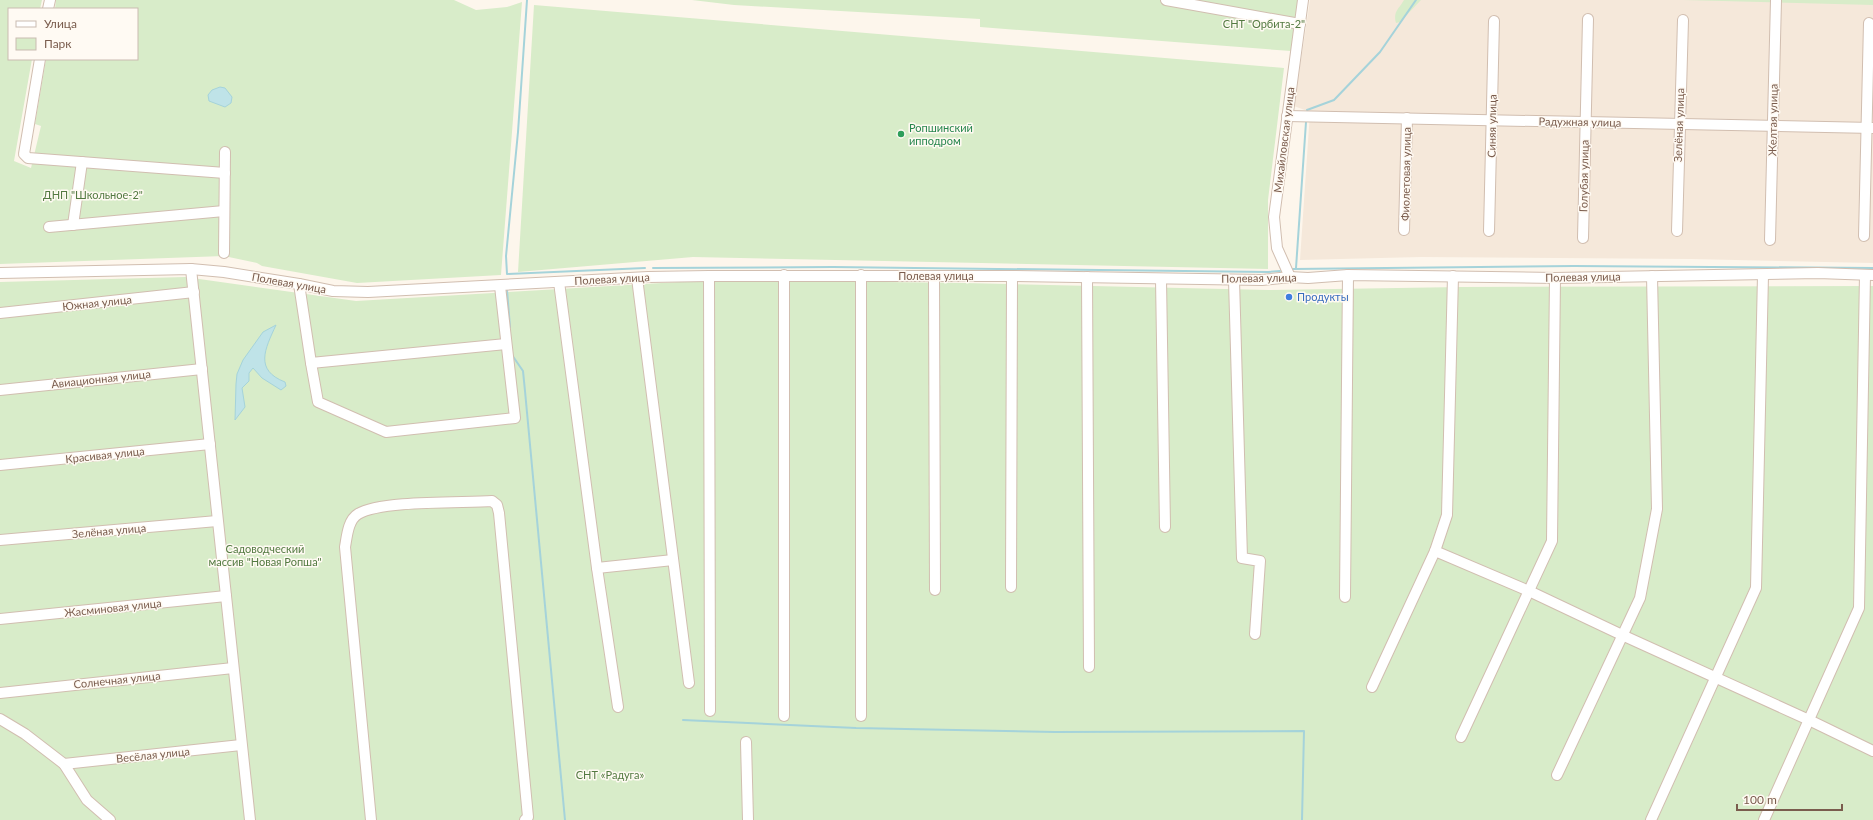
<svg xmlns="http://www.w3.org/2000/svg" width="1873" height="820" font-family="Lato,sans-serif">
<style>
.residential{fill:#f5e8da}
.green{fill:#d8ecc9}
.water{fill:#bfe3e8;stroke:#a5d3da}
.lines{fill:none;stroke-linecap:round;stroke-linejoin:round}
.stream{stroke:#a5d3da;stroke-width:2}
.minor-casing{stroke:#d1beb0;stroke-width:12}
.minor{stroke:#fff;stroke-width:10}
.leisure-dot{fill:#2e9e5b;stroke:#fffaf3;stroke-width:1.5}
.shop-dot{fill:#3f7fe0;stroke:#fffaf3;stroke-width:1.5}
.labels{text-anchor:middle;stroke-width:3;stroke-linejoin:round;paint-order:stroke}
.park-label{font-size:11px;fill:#537a41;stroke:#fffaf3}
.street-label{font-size:11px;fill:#7a5c4d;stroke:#fffaf3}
.leisure-label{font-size:11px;fill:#27864d;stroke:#fffaf3;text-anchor:start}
.shop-label{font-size:11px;fill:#366cbe;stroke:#fffaf3;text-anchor:start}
</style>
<rect width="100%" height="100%" fill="#fdf6ec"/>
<polygon class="residential" points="1310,0 1873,0 1873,263 1691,259 1421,257 1300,260 1310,112 1294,106"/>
<g class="green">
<polygon points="0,0 42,0 40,9 9,9 9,59 32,59 14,161 31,168 41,126 35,124 46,59 137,59 137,9 55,9 56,0 454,0 476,10 507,7 522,2 501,275 357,283 262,266 257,263 224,256 0,264"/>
<polygon points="692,0 1298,0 1291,51 980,27 980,19 734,5"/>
<path d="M1404,0H1421L1400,22L1396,23C1393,11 1399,9 1404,0Z"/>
<polygon points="1683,0 1873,0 1873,5"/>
<polygon points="534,5 1284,68 1268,200 1268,269 693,257 518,272"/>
<polygon points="185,277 356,301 713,280 965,283 1269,290 1461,287 1873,286 1873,820 0,820 0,282"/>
</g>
<g class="water">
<polygon points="220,87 225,88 232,97 231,103 225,107 209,101 208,95 212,90"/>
<path d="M276,325C265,349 254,370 285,382L286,386L281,390L262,378L253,368L249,373V381L242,388L245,407L235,420L236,384L237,374L243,360L263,332Z"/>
</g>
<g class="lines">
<g class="stream">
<polyline points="527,0 518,132 506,256 507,274 645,268"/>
<polyline points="1307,110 1334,100 1380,52 1416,0"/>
<polyline points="653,268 833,267 1268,272 1280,271"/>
<polyline points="1296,268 1306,122"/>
<polyline points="1293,269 1574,266 1873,268"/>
<polyline points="507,290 510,327"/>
<polyline points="512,355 523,371 525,391 565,820"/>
<polyline points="683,720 856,728 1055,732 1304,731 1302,820"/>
</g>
<g class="minor-casing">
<g id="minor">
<polyline points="1166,0 1300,24"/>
<polyline points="48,9 50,0"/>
<polyline points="40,59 25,148 24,154 28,158 225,173"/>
<polyline points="1287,116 1873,128"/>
<polyline points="73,225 82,162"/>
<polyline points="49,227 224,211"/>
<polyline points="1404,230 1407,118"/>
<polyline points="1489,231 1494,21"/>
<polyline points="1677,231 1683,20"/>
<polyline points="1864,236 1869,23"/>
<polyline points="1583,238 1588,19"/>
<polyline points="1770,240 1776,0"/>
<polyline points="224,253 225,152"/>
<polyline points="191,269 250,820"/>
<polyline points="0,273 191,269 224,272 299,284 333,291 368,292 648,277 709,276 1012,276 1262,280 1290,277 1308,278 1348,275 1555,278 1818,273 1873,275"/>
<polyline points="709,276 710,711"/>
<polyline points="934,276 935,590"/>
<polyline points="1087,277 1089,667"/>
<polyline points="1290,277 1277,248 1274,217 1303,0"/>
<polyline points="637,278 689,683"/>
<polyline points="1161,279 1165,527"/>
<polyline points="1234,280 1242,558 1260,561 1255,634"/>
<polyline points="559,282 597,568 618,707"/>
<polyline points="299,284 311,363 318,402 386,432 515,418 500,286"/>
<polyline points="0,313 194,292"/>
<polyline points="311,363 506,344"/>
<polyline points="0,390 202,369"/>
<polyline points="0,465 210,444"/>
<polyline points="0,540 217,521"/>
<polyline points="1435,551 1529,591 1622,635 1809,720 1873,751"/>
<polyline points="597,568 673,560"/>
<polyline points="1011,587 1012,276"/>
<polyline points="1345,597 1348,275"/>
<polyline points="0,619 226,596"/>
<polyline points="1372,687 1435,551 1447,515 1453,276"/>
<polyline points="0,693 233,668"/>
<polyline points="784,716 784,275"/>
<polyline points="861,716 861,275"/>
<polyline points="0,719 25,734 64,764 87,800 110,820"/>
<polyline points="1461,737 1552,541 1555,278"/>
<polyline points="746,742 748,820"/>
<polyline points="64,764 241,745"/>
<polyline points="1557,775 1640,598 1657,509 1652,276"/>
<path d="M371,820L345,547C347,536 348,520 358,514C381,500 462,503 492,501L497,505L499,513L528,817L525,820"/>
<polyline points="1651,820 1756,588 1763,275"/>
<polyline points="1764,820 1859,608 1865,275"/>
</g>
</g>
<use href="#minor" class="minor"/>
</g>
<circle class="leisure-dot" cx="901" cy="134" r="4"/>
<circle class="shop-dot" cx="1289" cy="297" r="4"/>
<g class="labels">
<g class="park-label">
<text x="1264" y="28">СНТ "Орбита-2"</text>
<text x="93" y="199">ДНП "Школьное-2"</text>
<text x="265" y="553">Садоводческий<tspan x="265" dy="13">массив "Новая Ропша"</tspan></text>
<text x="610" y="779">СНТ «Радуга»</text>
</g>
<g class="street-label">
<text transform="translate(1773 120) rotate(-89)" y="4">Желтая улица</text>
<text transform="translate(1580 122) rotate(1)" y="4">Радужная улица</text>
<text transform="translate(1679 125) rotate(-88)" y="4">Зелёная улица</text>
<text transform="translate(1492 126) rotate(-89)" y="4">Синяя улица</text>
<text transform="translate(1284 140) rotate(-83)" y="4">Михайловская улица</text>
<text transform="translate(1406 174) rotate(-89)" y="4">Фиолетовая улица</text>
<text transform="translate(1584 176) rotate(-89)" y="4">Голубая улица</text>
<text x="936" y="280">Полевая улица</text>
<text transform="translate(1583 277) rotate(-1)" y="4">Полевая улица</text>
<text transform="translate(1259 278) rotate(-1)" y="4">Полевая улица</text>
<text transform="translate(612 279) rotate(-3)" y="4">Полевая улица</text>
<text transform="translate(289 283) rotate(10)" y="4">Полевая улица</text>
<text transform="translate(97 303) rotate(-6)" y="4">Южная улица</text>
<text transform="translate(101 379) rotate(-6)" y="4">Авиационная улица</text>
<text transform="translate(105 455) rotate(-6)" y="4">Красивая улица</text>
<text transform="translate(109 531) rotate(-5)" y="4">Зелёная улица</text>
<text transform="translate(113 608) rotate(-6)" y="4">Жасминовая улица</text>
<text transform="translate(117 680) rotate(-6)" y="4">Солнечная улица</text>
<text transform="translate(153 755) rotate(-6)" y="4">Весёлая улица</text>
</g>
<g class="leisure-label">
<text x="909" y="132">Ропшинский<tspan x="909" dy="13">ипподром</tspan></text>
</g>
<g class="shop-label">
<text x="1297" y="301">Продукты</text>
</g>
</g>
<rect x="8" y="8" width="130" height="52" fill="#fffaf3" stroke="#cabbb1"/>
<rect x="16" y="21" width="20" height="6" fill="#ffffff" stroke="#cabbb1"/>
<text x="44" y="28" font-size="12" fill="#7a5c4d">Улица</text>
<rect x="16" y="38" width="20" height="12" fill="#d8ecc9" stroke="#cabbb1"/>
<text x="44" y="48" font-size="12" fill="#7a5c4d">Парк</text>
<path d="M1737 804v6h105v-6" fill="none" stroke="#7a5c4d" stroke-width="2"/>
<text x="1743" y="804" font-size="12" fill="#7a5c4d" stroke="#fffaf3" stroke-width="3" paint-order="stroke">100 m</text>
</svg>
